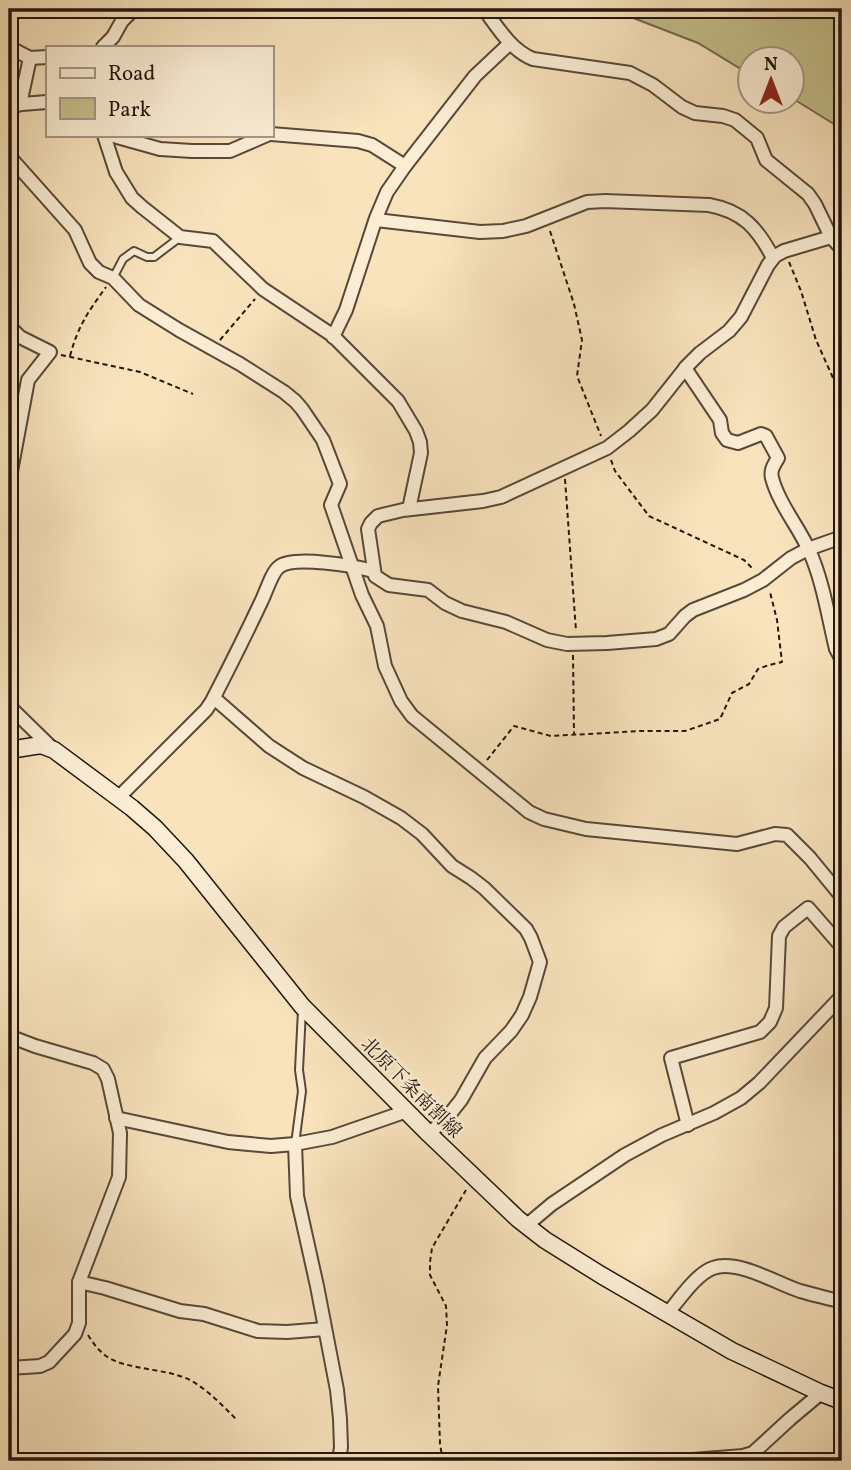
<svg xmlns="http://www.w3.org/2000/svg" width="851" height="1470" font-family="Vollkorn,'Noto Serif JP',serif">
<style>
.green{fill:#c4c18c;stroke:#736b4c;stroke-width:2}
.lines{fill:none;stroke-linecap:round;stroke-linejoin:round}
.lane-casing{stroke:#584838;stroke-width:10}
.street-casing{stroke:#584838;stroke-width:16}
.secondary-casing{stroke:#22150b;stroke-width:19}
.path{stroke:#22150b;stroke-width:2;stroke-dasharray:5 3.5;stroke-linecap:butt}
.lane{stroke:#faedd4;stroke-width:6}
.street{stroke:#faedd4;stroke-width:12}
.secondary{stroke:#faedd4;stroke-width:16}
.labels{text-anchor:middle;stroke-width:5;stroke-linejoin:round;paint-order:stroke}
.street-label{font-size:19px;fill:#22150b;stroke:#faedd4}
</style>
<rect width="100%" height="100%" fill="#f8e3bd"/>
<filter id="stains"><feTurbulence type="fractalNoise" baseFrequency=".00286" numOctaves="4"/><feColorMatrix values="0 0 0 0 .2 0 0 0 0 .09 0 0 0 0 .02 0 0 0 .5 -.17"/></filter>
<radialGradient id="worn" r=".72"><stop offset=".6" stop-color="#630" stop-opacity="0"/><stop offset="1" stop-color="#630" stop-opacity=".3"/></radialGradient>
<polygon class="green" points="610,9 842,9 842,129 792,98 792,60 750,60 749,74 698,43"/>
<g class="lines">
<g class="lane-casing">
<g id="lane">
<polyline points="113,278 123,259 134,251 147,257 154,257 179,238"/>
<polyline points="295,1144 302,1091 299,1070 302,1010"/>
</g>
</g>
<g class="street-casing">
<g id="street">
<path d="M484,9C498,28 511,50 533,59L630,73L653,85L682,107L695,113L723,116L735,120L757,138L766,160L808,194L815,204L831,237L842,249"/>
<polyline points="9,47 30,58 47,57"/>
<polyline points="103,47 113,37 122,21 134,9"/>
<polyline points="20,104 30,58"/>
<polyline points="9,107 22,104 47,102"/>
<polyline points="271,134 358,141 372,145 405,166"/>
<polyline points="104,135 116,172 132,198 142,207 180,237 213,241 263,289 332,335 398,401 416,431 420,442 421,453 409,509"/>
<polyline points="110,135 160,149 192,151 230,151 267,135"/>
<polyline points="9,156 75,230 90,263 99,272 113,278 139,305 179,330 240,364 284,392 295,401 302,409 323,440 340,484 331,505 362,595 377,626 385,666 401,701 412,716 529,812 544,819 586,829 737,844 775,834 787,835 810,858 842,897"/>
<path d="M376,220L480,232L503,231L526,226L587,202L605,201L709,205C743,211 758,229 773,258"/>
<polyline points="831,237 784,251 775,256 768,265 741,317 729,331 700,353 687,366 652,410 629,431 607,448 501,497 483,501 403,510 378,516 371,523 368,529 375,576 389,585 428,590 445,603 462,611 506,622 547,640 567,644 607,643 656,639 669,634 685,616 693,610 744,590 763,580 791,558 808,549 842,537"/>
<polyline points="9,326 20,337 50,352 28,380 9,482"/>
<polyline points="333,337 346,310 376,218 387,192 405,166 475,76 510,43"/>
<path d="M685,368L720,420L722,433L727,440L738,443L761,434L766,436L778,458C774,465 770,470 772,478C779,504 798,526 809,550C823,581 828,616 836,649L842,660"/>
<polyline points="214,698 269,746 303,768 364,797 401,818 422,834 452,866 471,878 484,888 526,929 531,938 540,962 530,997 522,1015 511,1031 485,1058 461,1100 449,1115 429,1134"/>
<polyline points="9,706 51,747"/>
<path d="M118,798L206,710L212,701C229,668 246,634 262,600C266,592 272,572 279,567C293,555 355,566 373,571"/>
<polyline points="9,1036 35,1046 93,1063 103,1069 108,1079 120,1133 119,1177 79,1282 79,1323 75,1334 49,1362 40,1366 9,1368"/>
<polyline points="116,1118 228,1142 271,1146 295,1144 332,1137 407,1111"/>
<polyline points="688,1125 671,1058 760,1032 770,1022 776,1008 779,936 784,927 808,908 842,947"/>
<polyline points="295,1144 297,1196 317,1286 337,1390 340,1419 341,1447 339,1461"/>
<polyline points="527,1225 552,1204 625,1155 662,1135 714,1113 741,1098 759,1083 842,996"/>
<polyline points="79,1282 105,1288 180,1311 204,1314 258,1331 287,1332 325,1329"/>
<path d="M667,1314C679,1300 696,1274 713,1268C737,1259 776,1283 800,1291C814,1295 828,1298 842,1302"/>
<polyline points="680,1461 743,1456 753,1453 790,1419 821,1393"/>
</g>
</g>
<g class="secondary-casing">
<polyline id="secondary" points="9,750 41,745 54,750 132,808 155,828 186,861 302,1006 429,1134 518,1219 545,1240 601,1275 732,1351 821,1393 842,1401"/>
</g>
<g class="path">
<polyline points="550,231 574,304 582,340 577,376 601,436"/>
<polyline points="789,262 801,291 816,340 842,398"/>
<polyline points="220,340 255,299"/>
<polyline points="61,355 140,372 193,394"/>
<path d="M70,356C78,326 88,312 106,287"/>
<polyline points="611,460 615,471 649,516 744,560 754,570"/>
<polyline points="565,479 576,631"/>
<polyline points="573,655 574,734"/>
<polyline points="487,760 514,726 551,736 641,731 685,731 720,719 732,693 749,684 758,669 769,665 782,662 777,620 770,592"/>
<path d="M88,1335C93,1343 98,1350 106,1356C125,1370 166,1368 190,1380C208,1390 222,1405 236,1419"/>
<polyline points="443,1461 440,1444 438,1386 447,1325 446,1306 430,1275 430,1262 432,1248 466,1190"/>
</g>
<use href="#lane" class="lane"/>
<use href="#street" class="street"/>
<use href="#secondary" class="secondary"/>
</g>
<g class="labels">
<g class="street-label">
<text transform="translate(412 1087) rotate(45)" y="7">北原下条南割線</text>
</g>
</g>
<rect width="851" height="1470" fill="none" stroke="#f8e3bd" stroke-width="35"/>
<rect x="10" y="10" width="830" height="1449" fill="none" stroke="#22150b" stroke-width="3.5"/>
<rect x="18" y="18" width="816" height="1435" fill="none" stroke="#22150b" stroke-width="2"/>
<rect x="46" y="46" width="228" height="91" fill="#faedd4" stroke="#a49784" stroke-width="2"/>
<rect x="60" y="68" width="35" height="10" fill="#faedd4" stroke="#a49784" stroke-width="2"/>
<text x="108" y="80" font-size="21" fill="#22150b">Road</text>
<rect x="60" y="98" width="35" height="21" fill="#c4c18c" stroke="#a49784" stroke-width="2"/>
<text x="108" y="116" font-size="21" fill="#22150b">Park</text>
<g transform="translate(771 80)"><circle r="33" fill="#faedd4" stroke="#a49784" stroke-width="2"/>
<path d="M0-5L12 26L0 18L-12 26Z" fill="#8f2418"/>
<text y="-10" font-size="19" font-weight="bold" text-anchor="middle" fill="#22150b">N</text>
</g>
<rect width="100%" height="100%" filter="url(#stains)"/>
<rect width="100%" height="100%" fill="url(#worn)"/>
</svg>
